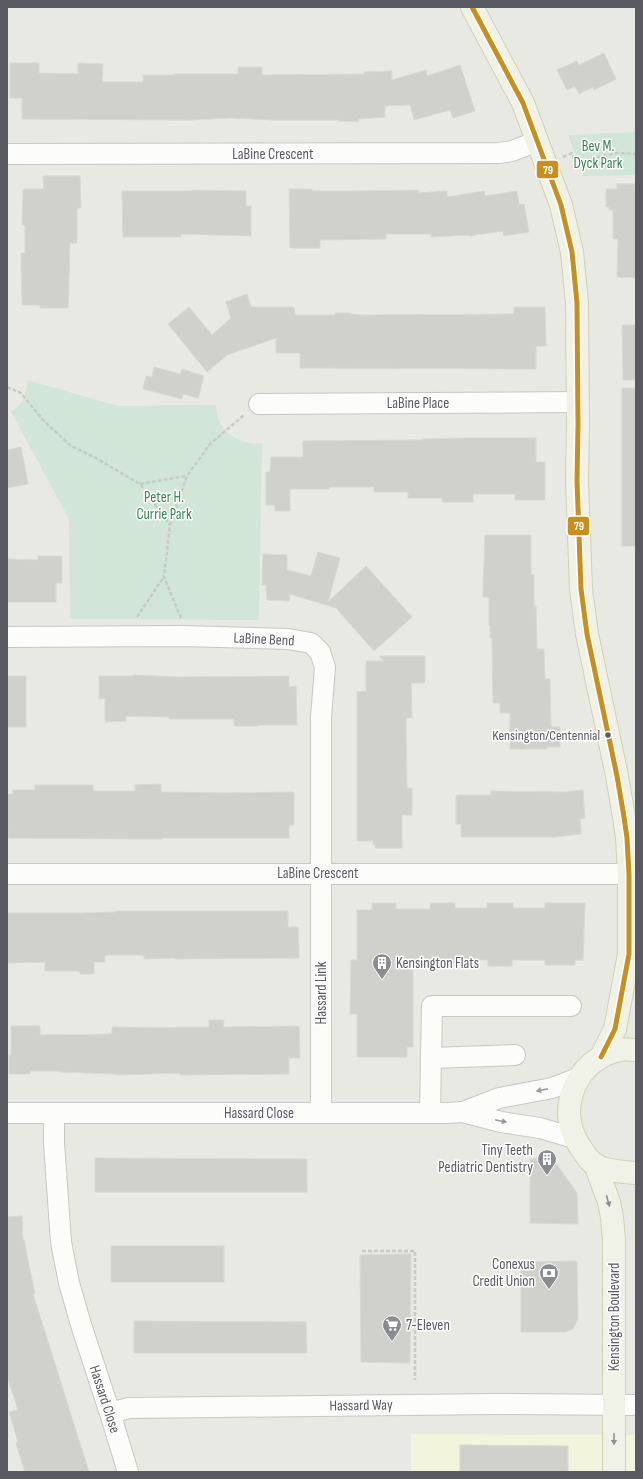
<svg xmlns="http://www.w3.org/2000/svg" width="643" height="1479" font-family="'Sofia Sans Condensed',sans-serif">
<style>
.commercial{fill:#f2f4dc}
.green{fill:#d1e6d6}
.building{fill:#d0d0cc;stroke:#d8d8d3}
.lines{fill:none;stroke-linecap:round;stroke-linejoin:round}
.minor-casing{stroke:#c6c7c6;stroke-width:22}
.major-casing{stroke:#d0d1b1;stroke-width:24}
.path{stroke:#c6cbca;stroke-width:2.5;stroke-dasharray:4 2;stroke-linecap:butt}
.minor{stroke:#fcfcfb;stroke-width:20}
.major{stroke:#f0f2e7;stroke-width:22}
.bus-1-casing{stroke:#fff;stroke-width:8}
.bus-1{stroke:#c88f1d;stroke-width:5}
.oneway{fill:#9a9b9f}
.oneway2{fill:#8e8f91}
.bus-dot{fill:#595a62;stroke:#fff;stroke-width:1.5}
.labels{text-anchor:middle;stroke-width:3;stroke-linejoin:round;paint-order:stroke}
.bus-label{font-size:14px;fill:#595a62;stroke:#fff;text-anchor:end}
.park-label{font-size:15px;fill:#358553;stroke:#fff}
.street-label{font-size:15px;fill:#595a62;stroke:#fff}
.poi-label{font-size:15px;fill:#595a62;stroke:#fff;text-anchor:start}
.line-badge{stroke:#fff;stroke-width:1.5}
.badge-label{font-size:11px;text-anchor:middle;font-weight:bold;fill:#fff}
</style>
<rect width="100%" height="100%" fill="#e9e9e4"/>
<polygon class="commercial" points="411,1434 636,1435 636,1472 411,1472"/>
<g class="green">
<polygon points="636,132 636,175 583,176 568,135"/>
<path d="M27,380L118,406L216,405C217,411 217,416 219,421C226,436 246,446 262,443L259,620L70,619L69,519L11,412C23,405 27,394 27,380Z"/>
</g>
<g class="building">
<polygon points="604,53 616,79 594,90 593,87 579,94 575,86 567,90 557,70 577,61 579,65"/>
<polygon points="10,63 39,63 39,73 78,74 78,63 103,64 102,82 143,82 143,75 174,75 174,74 238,74 238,67 262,67 262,75 364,74 364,72 392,71 392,80 426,70 427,76 460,65 475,111 453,118 450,110 414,120 410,105 385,106 385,117 358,119 358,122 338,121 338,120 274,120 230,118 192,120 22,119 22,98 10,98"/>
<polygon points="43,176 80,176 81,208 77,208 77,243 70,243 68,308 40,308 40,305 22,305 21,253 25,253 25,225 22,225 23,189 44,189"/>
<polygon points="617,184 636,184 636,278 617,277 618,239 613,239 613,210 609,210 609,207 606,207 606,189 617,189"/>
<polygon points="289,189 312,189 312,191 354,191 418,190 418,193 447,191 447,197 484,191 485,196 517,191 519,205 524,204 529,232 504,236 503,231 469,236 469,235 431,237 431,234 386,234 386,239 320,240 320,248 290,248"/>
<polygon points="192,190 246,191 246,206 251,206 251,236 181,234 181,237 123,237 122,191 192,191"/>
<polygon points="247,294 251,307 294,307 295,315 335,315 335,313 351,313 351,314 360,315 514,314 514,307 545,307 546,346 536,346 536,369 300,368 300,353 276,353 276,338 227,355 207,372 168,324 189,307 212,335 231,318 226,302"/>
<polygon points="622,325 636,325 636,380 623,380"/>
<polygon points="154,367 180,374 182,369 204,376 198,398 183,394 182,399 143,389 146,376 152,377"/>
<rect x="622" y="388" width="14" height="158"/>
<polygon points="464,438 536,438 536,462 545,462 545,500 515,500 515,494 473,494 473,502 442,502 442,498 408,498 408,492 374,492 374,487 329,487 329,489 290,489 290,511 275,511 275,505 266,505 266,472 270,472 271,457 303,457 303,441 423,440 423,439"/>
<polygon points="21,447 28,484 7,488 7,450"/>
<polygon points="485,535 531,535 531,575 534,575 534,606 536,606 537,649 544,649 545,679 550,679 551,727 560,727 560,747 547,747 547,749 510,749 510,713 500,713 500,703 493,703 492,638 490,638 490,625 489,625 489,597 483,597"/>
<polygon points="318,552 340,558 328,602 366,566 412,617 374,651 336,608 290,594 289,601 267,600 266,585 262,585 263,554 287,555 287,570 311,576"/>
<polygon points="38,556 62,556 62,583 56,583 56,602 7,602 7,559 38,560"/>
<polygon points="379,656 425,656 425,683 411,683 412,718 406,718 407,788 412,788 412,815 402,815 402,848 375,848 375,845 373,845 373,841 357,841 357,692 366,691 366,661 384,661"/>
<polygon points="133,675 179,677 289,676 289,687 296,686 297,725 258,725 258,726 234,726 234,719 169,719 169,717 126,716 126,721 105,722 105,698 99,699 99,676 133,676"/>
<rect x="7" y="676" width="19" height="51"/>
<polygon points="161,784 161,792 226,793 294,792 294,825 289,825 289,838 162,838 162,839 139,839 8,838 7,794 13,794 13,790 35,790 35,785 93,785 93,791 135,791 135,785"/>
<polygon points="583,790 585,818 580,819 581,834 555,837 461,837 461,824 456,824 456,795 491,795 491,791 565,792"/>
<polygon points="372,903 396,903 396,909 430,909 430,903 455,903 455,908 487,908 487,903 513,903 513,908 545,908 545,903 585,903 583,960 575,960 575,965 545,965 545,960 512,960 512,966 488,966 488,960 455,960 455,966 413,966 413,1047 407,1047 407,1057 357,1057 357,1014 350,1014 351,960 357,960 357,910 372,910"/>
<polygon points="116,911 288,911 288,927 298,927 299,958 175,959 175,958 144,959 144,955 105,955 105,962 94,962 94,974 80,974 80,971 45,971 45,962 7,963 7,913 80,913 116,912"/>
<polygon points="209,1020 224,1020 223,1027 299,1026 300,1058 289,1058 289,1074 180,1075 180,1073 116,1075 116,1074 60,1072 60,1071 30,1071 30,1074 9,1074 9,1055 11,1055 11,1026 40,1026 40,1035 112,1034 112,1027 176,1028 176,1027 209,1027"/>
<polygon points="95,1158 307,1159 307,1192 95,1192"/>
<polygon points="530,1159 553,1159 577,1193 578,1224 530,1223"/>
<polygon points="22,1216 23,1240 24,1240 35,1294 33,1294 89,1472 25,1472 16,1443 18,1442 9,1412 18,1410 7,1376 7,1217"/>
<rect x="111" y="1246" width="113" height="36"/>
<polygon points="411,1254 410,1363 361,1362 360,1255"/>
<polygon points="577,1261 578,1319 573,1329 565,1332 521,1332 521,1262"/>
<polygon points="134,1321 306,1322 307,1353 134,1353"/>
<polygon points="460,1445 568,1446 568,1472 460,1472"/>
</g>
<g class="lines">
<g class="minor-casing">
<g id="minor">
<polyline points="7,154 499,153 512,151 538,141"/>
<polyline points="259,404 578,402"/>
<polyline points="7,637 182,636 288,639 311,643 320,652 325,667 321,717 321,1113"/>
<polyline points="7,874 629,874"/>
<polyline points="431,1058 515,1055"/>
<polyline points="463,1112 501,1122 540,1128 574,1138"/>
<polyline points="7,1113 447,1113 463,1112 499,1098 552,1088 578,1078"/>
<polyline points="54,1113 54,1143 61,1242 69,1283 82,1328 110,1413 128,1472"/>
<polyline points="430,1113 432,1006 571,1006"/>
<polyline points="110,1413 129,1408 493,1404 636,1405"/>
</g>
</g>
<g class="major-casing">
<g id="major">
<polyline points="472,7 523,103 561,205 572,252 577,303 578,425 577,481 581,589 587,634 617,776 624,817 627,838 629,874 629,954 615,1029 601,1057"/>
<path d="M636,1050C631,1050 625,1049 621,1050C577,1057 555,1109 579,1145C583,1151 588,1160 594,1164C604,1171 624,1172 636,1173"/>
<polyline points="595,1164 609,1202 612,1217 614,1240 614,1472"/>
</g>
</g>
<g class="path">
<polyline points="563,157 572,153 575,162 617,153 636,154"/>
<polyline points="7,387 21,393 43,420 71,446 94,457 140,484 170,525"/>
<polyline points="140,484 186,476"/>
<polyline points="137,617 163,578"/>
<polyline points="181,618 164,577 170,525 187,476 210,444 244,415"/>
<polyline points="362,1251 415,1251 415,1380"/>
</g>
<use href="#minor" class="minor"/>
<use href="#major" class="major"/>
<g class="bus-1-casing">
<polyline id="bus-1" points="472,7 523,103 561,205 572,252 577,303 578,425 577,481 581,589 587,634 617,776 624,817 627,838 629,874 629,954 615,1029 601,1057"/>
</g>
<use href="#bus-1" class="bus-1"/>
</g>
<defs><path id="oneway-solid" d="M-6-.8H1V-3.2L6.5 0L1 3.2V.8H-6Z"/></defs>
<g class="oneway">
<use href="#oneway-solid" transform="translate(542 1090) rotate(169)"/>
<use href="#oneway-solid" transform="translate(501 1121) rotate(12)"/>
</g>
<g class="oneway2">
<use href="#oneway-solid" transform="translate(608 1201) rotate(74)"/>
<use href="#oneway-solid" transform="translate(614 1439) rotate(90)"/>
</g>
<defs>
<g id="building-pin" transform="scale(1)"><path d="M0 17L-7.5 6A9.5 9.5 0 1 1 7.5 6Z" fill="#8b8c90" stroke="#fff"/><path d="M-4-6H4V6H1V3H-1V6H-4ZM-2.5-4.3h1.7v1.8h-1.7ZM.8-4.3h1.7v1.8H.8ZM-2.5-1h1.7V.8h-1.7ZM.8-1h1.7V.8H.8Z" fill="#fff"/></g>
<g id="bank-pin" transform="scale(1)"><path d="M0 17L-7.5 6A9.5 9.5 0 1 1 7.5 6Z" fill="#8b8c90" stroke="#fff"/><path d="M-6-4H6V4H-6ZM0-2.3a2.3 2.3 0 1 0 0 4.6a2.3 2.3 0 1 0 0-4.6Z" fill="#fff"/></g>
<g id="supermarket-pin" transform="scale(1)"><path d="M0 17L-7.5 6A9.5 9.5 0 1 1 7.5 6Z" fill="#8b8c90" stroke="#fff"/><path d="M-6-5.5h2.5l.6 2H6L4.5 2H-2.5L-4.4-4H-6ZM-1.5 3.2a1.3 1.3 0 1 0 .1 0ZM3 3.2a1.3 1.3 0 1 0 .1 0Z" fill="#fff"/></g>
</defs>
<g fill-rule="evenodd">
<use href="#building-pin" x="382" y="963"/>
<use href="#building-pin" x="547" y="1159"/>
<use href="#bank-pin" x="549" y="1273"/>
<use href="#supermarket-pin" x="392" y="1325"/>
</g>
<circle class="bus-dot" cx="608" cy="735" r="3.5"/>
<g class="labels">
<g class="bus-label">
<text x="600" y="740">Kensington/Centennial</text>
</g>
<g class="park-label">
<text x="598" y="151">Bev M.<tspan x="598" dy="17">Dyck Park</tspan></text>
<text x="164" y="502">Peter H.<tspan x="164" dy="17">Currie Park</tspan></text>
</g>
<g class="street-label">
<text x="273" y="159">LaBine Crescent</text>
<text x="418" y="408">LaBine Place</text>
<text transform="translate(264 639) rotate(3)" y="5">LaBine Bend</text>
<text x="318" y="878">LaBine Crescent</text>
<text transform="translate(321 993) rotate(-90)" y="5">Hassard Link</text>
<text x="259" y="1118">Hassard Close</text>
<text transform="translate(614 1317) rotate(-90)" y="5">Kensington Boulevard</text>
<text transform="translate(105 1399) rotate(72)" y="5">Hassard Close</text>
<text transform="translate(361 1405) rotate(-1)" y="5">Hassard Way</text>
</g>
<g class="poi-label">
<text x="396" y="968">Kensington Flats</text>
<text x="533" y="1155" text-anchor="end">Tiny Teeth<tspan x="533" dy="17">Pediatric Dentistry</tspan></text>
<text x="535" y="1269" text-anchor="end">Conexus<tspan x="535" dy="17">Credit Union</tspan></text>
<text x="406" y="1330">7-Eleven</text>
</g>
</g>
<g class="line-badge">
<rect x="536" y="160" width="23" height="19" rx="4" fill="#c88f1d"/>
<rect x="567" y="516" width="23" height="20" rx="4" fill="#c88f1d"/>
</g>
<g class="badge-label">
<text x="548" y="174">79</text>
<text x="579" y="530">79</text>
</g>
<rect width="643" height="1479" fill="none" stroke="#595a62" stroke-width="16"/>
</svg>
